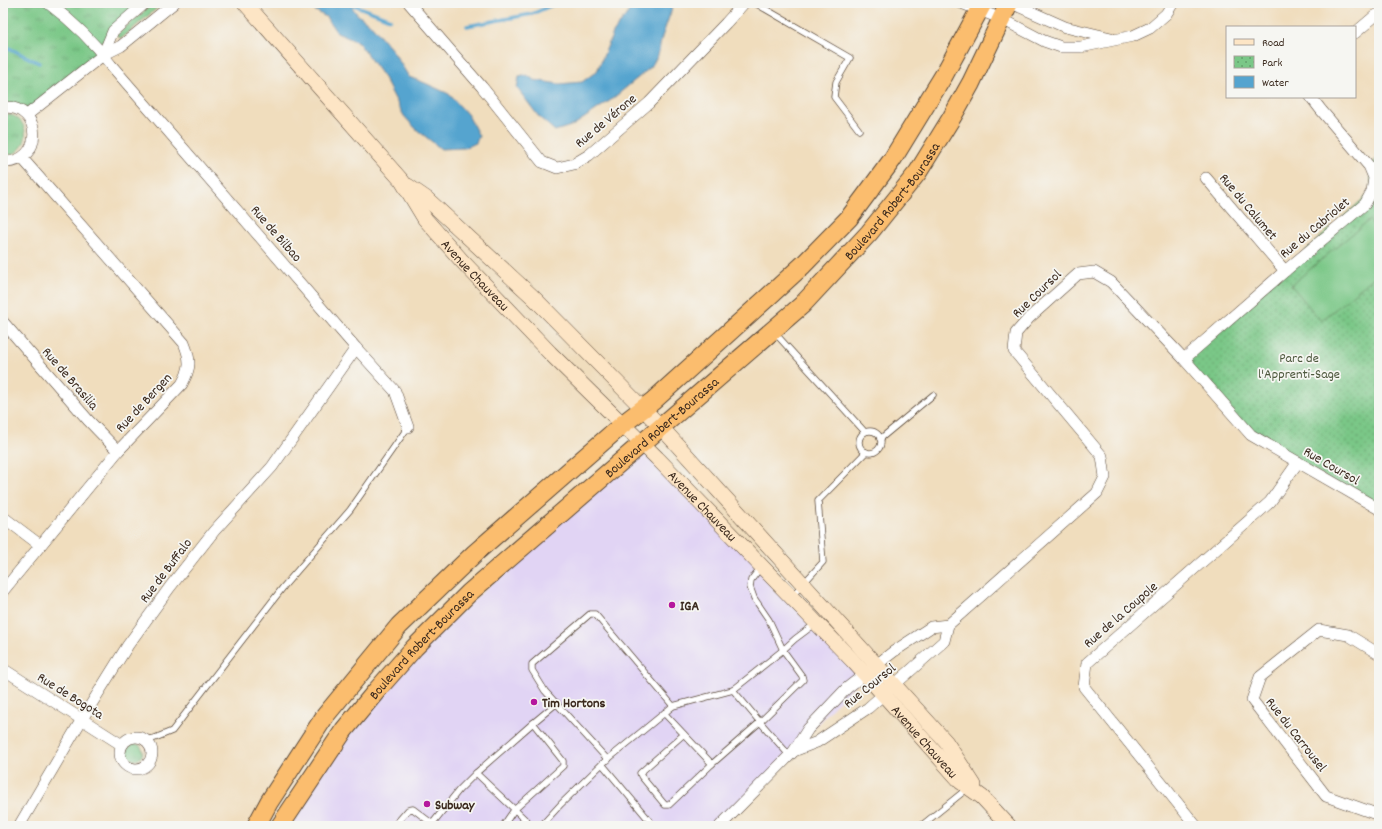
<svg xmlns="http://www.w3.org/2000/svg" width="1382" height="829" font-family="Dekko,sans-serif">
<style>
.built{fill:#e1d4f4}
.grass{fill:url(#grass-tufts);stroke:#5a7852}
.park{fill:url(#park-dots);stroke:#5a7852}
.pitch{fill:#7ac787;stroke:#5a7852}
.water{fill:#55a4cf;stroke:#486776}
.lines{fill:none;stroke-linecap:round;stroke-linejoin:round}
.stream{stroke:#55a4cf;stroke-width:3.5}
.service-casing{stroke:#564536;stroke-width:7}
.minor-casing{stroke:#564536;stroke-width:12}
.secondary-casing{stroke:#564536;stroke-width:16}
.trunk-casing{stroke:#564536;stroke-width:20}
.service{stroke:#fff;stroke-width:5.5}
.minor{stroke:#fff;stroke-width:11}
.secondary{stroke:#fde5c5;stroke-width:15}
.trunk{stroke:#fbbd6e;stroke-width:18}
.poi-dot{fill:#b5179e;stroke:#f6f6f2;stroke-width:1.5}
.labels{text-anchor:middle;stroke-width:3.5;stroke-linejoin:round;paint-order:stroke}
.street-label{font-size:14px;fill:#3b2a1e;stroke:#f6f6f2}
.park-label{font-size:14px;fill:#4e593e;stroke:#f6f6f2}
.poi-label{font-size:14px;font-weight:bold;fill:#3b2a1e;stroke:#f6f6f2;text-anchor:start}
</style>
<defs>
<pattern id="grass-tufts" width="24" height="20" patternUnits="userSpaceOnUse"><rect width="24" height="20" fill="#7ac787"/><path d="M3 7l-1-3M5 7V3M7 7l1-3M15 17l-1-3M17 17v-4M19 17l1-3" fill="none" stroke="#65a26e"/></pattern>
<pattern id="park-dots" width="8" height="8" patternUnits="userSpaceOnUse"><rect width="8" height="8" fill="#7ac787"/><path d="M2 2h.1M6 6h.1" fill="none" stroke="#65a26e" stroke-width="1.8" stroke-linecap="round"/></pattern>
</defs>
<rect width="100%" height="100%" fill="#f6f6f2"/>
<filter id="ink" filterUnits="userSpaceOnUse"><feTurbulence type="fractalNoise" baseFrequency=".025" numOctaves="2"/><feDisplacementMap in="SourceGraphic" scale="8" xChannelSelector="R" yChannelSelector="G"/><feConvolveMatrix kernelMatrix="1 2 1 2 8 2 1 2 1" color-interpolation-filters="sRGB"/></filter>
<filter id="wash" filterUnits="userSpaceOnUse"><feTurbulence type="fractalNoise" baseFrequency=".012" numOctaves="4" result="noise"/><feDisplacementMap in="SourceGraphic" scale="16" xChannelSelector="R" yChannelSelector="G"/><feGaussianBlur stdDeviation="0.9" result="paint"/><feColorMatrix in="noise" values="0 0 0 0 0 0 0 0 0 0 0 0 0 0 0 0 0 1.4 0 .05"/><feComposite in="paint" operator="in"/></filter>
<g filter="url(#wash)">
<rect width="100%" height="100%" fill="#f0ddbd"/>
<polygon class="built" points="642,444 865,674 720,826 280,826 378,689"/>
<g class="grass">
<polygon points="3,3 48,3 60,11 70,3 145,3 93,50 101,53 27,115 3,107"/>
<polygon points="154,3 163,3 122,38 118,37 117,34"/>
<path d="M3,114C33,113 33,157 3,155Z"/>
<circle cx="135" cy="752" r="8"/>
</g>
<polygon class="park" points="1379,157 1379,508 1251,435 1184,359 1372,191 1369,166"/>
<polygon class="pitch" points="1369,220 1379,232 1379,273 1321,321 1291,285"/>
<g class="water">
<polygon points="300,3 349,3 357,14 372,26 393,51 409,77 425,83 449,94 468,115 479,136 476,143 464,148 441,149 416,129 404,116 384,78 358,42 337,33 326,17 307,6"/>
<polygon points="635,3 674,3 662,37 658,55 651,67 611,100 574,125 555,131 539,117 517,88 519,77 527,75 534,80 559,84 582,82 597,71 613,33"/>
</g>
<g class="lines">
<g class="stream">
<polyline points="349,3 390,19"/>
<polyline points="467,26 532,14 557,3"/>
<polyline points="3,45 39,63"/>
</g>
</g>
</g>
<g filter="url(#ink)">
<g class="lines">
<g class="service-casing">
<g id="service">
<polyline points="755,3 850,58 836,82 834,97 859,130"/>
<polyline points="774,332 865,432"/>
<circle cx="870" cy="442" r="11"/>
<polyline points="880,439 933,395"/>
<polyline points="792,596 823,562 818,501 866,452"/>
<polyline points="733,690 760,722 803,680 802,676 783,650 769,620 754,598 750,587 751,580 761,567"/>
<polyline points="664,713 712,764 669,805 665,805 641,776 640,773 684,734"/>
<polyline points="144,740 155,738 172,731 284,586 350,510 408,427"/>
<polyline points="608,760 545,691 532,670 532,664 590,614 595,614 673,706"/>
<polyline points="602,764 654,826"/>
<polyline points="712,764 760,722 789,755"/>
<polyline points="432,824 459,790 476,773"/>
<polyline points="394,826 408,810 413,809 434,825"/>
<polyline points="503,826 514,810 563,766 563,761 533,723 557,703"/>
<polyline points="532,826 476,773 533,723"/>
<polyline points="541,826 561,804 602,764 673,706 733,690 783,650 795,639 815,624"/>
<polyline points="921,826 968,788"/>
</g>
</g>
<g class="minor-casing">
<g id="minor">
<path d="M48,3C72,21 93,41 111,65L356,348L395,391L408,427"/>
<polyline points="409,3 482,87 542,162 557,168 574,164 589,155 649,103 726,23 744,3"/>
<polyline points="961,3 1002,19 1044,41 1061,47 1081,47 1133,36 1150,28 1166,14 1173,3"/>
<polyline points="1011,3 1065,27 1111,38"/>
<polyline points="1355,33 1375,16 1379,14"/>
<polyline points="103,55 113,31 145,3"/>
<path d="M3,107C44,105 44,164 3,162"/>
<polyline points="27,115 103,55 121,46 174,3"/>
<polyline points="1206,178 1285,271"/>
<polyline points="3,322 88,420 118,451"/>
<polyline points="1184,359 1285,271 1365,204 1372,191 1374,178 1369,166 1321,110 1311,97"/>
<polyline points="3,517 40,545"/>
<path d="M3,591L118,451L182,384C191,368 191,360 184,343L22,158"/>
<polyline points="1379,654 1348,635 1319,630 1260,677 1252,700 1326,796 1379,815"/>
<polyline points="3,669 122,745"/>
<circle cx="136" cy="753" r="16"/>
<polyline points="794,751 817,742 868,708 944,641 948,625"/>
<polyline points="19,826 82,719 128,645 170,587 214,531 272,467 356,348"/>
<polyline points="720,826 794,751 808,729 847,688 893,652 931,627 948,625 1097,493 1105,477 1102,456 1014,351 1016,333 1029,318 1078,274 1094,272 1111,282 1184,359 1251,435 1379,509"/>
<polyline points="1196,826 1084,687 1087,663 1270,502 1298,462"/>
</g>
</g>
<g class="secondary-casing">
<g id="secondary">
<path id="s1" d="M245,3L402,181L425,219L462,261L550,353L657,458L853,661L884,695L961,782L982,797L1009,826"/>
<polyline points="408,186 427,199 534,298 661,427 946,742 974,785"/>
</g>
</g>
<g class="trunk-casing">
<g id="trunk">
<polyline points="256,826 269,802 325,716 399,626 475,553 623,424 653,401 768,297 803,265 849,218 892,160 944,75 983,3"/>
<path id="s2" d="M280,826L344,730L378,689L414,648L469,593L802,305L869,233L918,172L952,117L971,83L1009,3"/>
</g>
</g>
<use href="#service" class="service"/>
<use href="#minor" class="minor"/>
<use href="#secondary" class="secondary"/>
<use href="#trunk" class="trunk"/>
</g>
</g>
<g class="poi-dot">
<circle cx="672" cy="605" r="4"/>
<circle cx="534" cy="702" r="4"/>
<circle cx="427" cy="804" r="4"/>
</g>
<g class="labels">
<g class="street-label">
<text transform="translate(605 120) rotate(-40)" y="5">Rue de Vérone</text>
<text dy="5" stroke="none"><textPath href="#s2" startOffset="879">Boulevard Robert-Bourassa</textPath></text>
<text transform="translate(1249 206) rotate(50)" y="5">Rue du Calumet</text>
<text transform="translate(1314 227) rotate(-40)" y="5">Rue du Cabriolet</text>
<text transform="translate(277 233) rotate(49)" y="5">Rue de Bilbao</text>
<text dy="5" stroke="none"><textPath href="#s1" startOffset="357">Avenue Chauveau</textPath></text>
<text transform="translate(1036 293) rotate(-44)" y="5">Rue Coursol</text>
<text transform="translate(71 378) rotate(49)" y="5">Rue de Brasilia</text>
<text transform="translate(143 402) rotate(-47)" y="5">Rue de Bergen</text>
<text dy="5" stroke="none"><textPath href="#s2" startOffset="555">Boulevard Robert-Bourassa</textPath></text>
<text transform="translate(1332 465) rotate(30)" y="5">Rue Coursol</text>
<text dy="5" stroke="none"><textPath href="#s1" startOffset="681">Avenue Chauveau</textPath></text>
<text transform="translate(165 570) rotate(-53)" y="5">Rue de Buffalo</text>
<text transform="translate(1120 614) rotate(-41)" y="5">Rue de la Coupole</text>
<text dy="5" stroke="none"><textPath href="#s2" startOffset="231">Boulevard Robert-Bourassa</textPath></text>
<text transform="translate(869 685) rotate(-39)" y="5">Rue Coursol</text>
<text transform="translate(71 695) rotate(32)" y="5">Rue de Bogota</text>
<text transform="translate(1297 734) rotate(52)" y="5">Rue du Carrousel</text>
<text dy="5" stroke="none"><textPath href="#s1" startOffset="1005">Avenue Chauveau</textPath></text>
</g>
<g class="park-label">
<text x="1299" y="362">Parc de<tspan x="1299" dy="16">l'Apprenti-Sage</tspan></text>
</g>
<g class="poi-label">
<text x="680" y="610">IGA</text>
<text x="542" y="707">Tim Hortons</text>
<text x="435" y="809">Subway</text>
</g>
</g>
<rect width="1382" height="829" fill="none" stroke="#f6f6f2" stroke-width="16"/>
<rect x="1226" y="26" width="130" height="72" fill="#f6f6f2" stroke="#aba49d"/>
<rect x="1234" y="39" width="20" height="6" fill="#fde5c5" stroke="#aba49d"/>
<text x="1262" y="46" font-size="12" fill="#3b2a1e">Road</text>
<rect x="1234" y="56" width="20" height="12" fill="url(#park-dots)" stroke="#aba49d"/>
<text x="1262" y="66" font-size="12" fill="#3b2a1e">Park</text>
<rect x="1234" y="76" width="20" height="12" fill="#55a4cf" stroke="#aba49d"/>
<text x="1262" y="86" font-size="12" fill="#3b2a1e">Water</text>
</svg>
